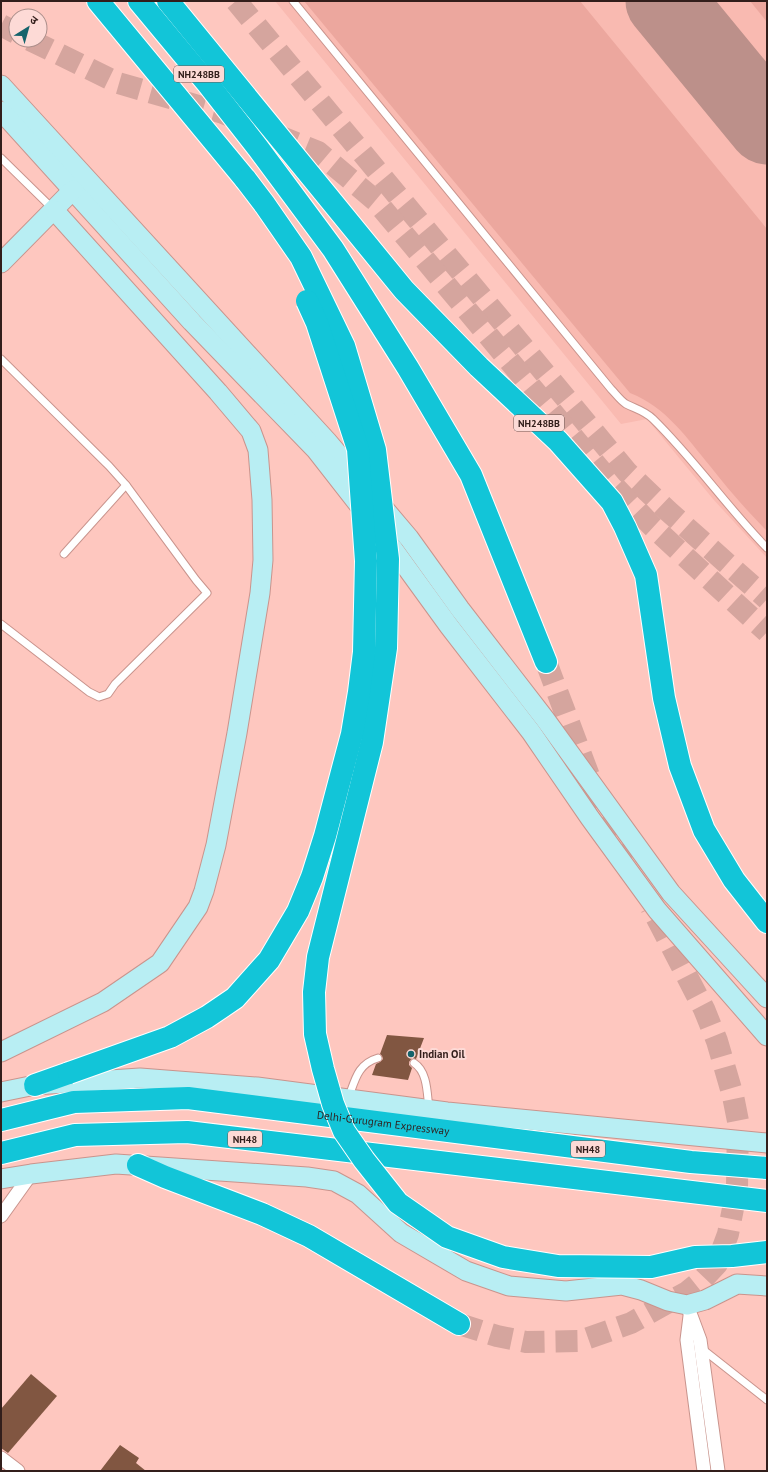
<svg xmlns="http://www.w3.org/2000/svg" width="768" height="1472" font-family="'PT Sans','Noto Sans Devanagari',sans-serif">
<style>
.built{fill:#f9bab1}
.green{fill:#eca79e}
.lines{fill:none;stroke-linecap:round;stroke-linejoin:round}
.runway{stroke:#bc908a;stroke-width:79}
.building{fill:#815641}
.highway-tunnel{stroke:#d5a59e;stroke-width:22;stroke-dasharray:22 11;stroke-linecap:butt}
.lane-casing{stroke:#c9948d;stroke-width:9}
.street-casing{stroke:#c9948d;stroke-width:15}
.secondary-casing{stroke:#c9948d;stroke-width:21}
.highway-casing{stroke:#fff;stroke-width:24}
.lane{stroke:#fff;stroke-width:7}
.street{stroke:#fff;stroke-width:13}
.secondary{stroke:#b8eef3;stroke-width:19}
.highway{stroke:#12c5d8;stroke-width:22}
.highway-bridge-casing{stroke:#fff;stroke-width:24;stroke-linecap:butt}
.highway-bridge{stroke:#12c5d8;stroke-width:22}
.poi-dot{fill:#15636c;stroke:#fddad6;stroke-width:1.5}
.labels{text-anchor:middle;stroke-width:4;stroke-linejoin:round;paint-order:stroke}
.shield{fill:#fddad6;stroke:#6f5653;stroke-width:1}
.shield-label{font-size:10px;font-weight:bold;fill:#321e1b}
.poi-label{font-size:11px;font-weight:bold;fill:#321e1b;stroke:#fddad6;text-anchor:start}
.street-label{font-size:11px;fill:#321e1b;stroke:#fddad6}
</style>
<rect width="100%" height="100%" fill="#fec7bf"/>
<polygon class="built" points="275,1 767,1 767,558 713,499 647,419 621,424"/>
<g class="green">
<path d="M304,1H580L767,229V531C747,511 728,489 710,466C686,437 666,407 630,393Z"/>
<polygon points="750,1 767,1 767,22"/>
</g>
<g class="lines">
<polyline class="runway" points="665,1 767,125"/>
</g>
<g class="building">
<polygon points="387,1035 424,1038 416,1059 412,1058 409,1062 409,1065 412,1068 408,1080 372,1075 376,1064 380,1062 383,1059 382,1056 380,1054"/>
<polygon points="31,1374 57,1396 8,1453 1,1448 1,1409"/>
<polygon points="120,1445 139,1458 136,1463 146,1471 100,1471"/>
</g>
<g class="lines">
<g class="highway-tunnel">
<polyline points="236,1 627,472 668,511 767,599"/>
<polyline points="1,25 16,33"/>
<polyline points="30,40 118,83 223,113 318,152 376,201 613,485 652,526 767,632"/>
<polyline points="546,662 603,813 627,860"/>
<polyline points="459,1324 497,1336 526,1342 580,1341 631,1323 687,1292 702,1280 717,1264 728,1234 737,1188 738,1121 733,1096 717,1041 704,1009 651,907"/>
</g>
<g class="lane-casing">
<g id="lane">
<path d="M293,1L611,389C616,394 620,400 626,404C636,409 645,411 653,419C694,459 727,507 767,548"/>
<polyline points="1,158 54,210"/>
<polyline points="1,359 109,466 126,485 196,580 207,593 115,684 108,694 99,697 89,692 1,624"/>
<polyline points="64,554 126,485"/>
<path d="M414,1063C428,1072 427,1094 429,1109"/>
<path d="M348,1099C355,1081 357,1064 378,1058"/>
<polyline points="701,1348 767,1400"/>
</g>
</g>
<g class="street-casing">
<g id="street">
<polyline points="1,1216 31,1174"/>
<polyline points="687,1305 700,1340 718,1471"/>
<polyline points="690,1316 687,1340 704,1471"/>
<polyline points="1,1458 18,1471"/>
</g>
</g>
<g class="secondary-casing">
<g id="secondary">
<polyline points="1,85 327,441 409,538 460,609 545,719 671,893 767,998"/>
<polyline points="1,111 192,322 316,450 366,514"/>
<polyline points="1,263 73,190"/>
<polyline points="383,535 449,626 531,732 590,818 657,910 767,1036"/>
<polyline points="1,1052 103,1002 160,963 198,907 204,891 216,845 237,733 260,593 263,560 262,500 258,450 251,431 218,392 54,210"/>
<polyline points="1,1092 35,1085 140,1078 257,1087 447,1112 767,1143"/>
<polyline points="1,1179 31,1174 116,1164 307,1177 334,1181 358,1194 401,1233 466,1271 509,1286 566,1291 622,1285 641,1290 668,1301 687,1305 705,1300 737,1284 767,1286"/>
</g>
</g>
<g class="highway-casing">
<g id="highway">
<polyline points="98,1 246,180"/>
<polyline points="139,1 208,84 258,148 333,249 408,368 471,475 546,662"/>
<polyline points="168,1 404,290 479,367 558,441 612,502 625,527 646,575 664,698 680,766 704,830 734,880 767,922"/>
<polyline points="35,1085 69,1073"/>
<path id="s1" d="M1,1120L74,1102L188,1098L691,1162L767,1168"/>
<polyline points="1,1153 75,1135 187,1132 767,1201"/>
<polyline points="138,1165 165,1177 262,1214 309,1236 459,1324"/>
</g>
</g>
<use href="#lane" class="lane"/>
<use href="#street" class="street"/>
<use href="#secondary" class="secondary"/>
<use href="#highway" class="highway"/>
<g class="highway-bridge-casing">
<g id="highway-bridge">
<polyline points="246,180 265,205 301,257 344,346 375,450 388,559 386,648 372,742 318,957 314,992 315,1034 323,1069 333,1104 344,1131 364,1160 398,1203 447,1237 503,1257 558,1266 651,1267 695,1257 732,1256 767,1252"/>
<polyline points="69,1073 170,1037 207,1017 235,998 269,960 298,911 312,877 325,836 352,734 359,692 364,652 366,561 358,449 317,323 307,301"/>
</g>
</g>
<use href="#highway-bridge" class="highway-bridge"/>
</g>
<circle class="poi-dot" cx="411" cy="1054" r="4"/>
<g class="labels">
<g class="shield">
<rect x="174" y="66" width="50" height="16" rx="3"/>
<rect x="514" y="415" width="50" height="16" rx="3"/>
<rect x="228" y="1131" width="34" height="16" rx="3"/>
<rect x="571" y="1141" width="34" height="16" rx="3"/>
</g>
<g class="shield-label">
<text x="199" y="78">NH248BB</text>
<text x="539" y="427">NH248BB</text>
<text x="245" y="1143">NH48</text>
<text x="588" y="1153">NH48</text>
</g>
<g class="poi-label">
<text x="419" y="1058">Indian Oil</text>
</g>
<g class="street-label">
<text dy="4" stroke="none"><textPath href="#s1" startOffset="386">Delhi-Gurugram Expressway</textPath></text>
</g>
</g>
<rect width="768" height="1472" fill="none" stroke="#321e1b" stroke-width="4"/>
<g transform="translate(28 28) rotate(37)"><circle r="19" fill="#fddad6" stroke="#ac8f8b"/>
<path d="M0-3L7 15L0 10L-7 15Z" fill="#15636c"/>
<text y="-6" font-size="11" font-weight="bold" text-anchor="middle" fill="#321e1b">उ</text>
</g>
</svg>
